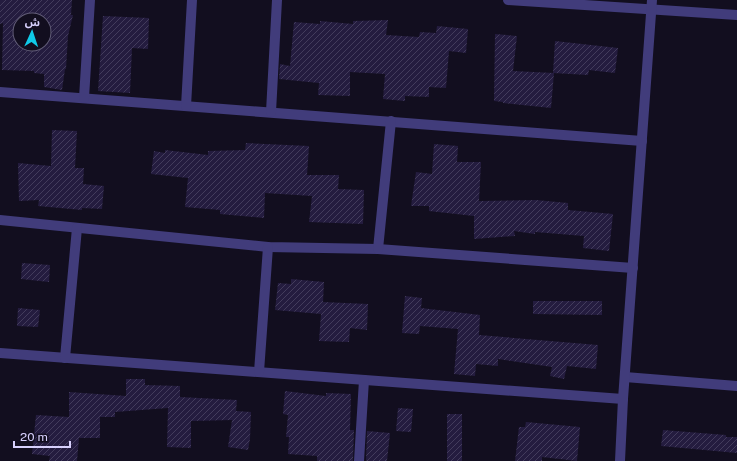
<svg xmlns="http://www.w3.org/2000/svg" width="737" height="461" font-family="'Public Sans','Noto Sans Arabic',sans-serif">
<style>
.building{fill:url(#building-hatch);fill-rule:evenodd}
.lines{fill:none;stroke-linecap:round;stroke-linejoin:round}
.minor{stroke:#413c7b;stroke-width:10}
</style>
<defs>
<pattern id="building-hatch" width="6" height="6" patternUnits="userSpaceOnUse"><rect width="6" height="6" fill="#241c3f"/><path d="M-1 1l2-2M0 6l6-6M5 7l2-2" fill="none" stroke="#433c5c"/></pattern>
</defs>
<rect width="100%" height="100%" fill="#120e1f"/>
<g class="building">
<path d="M0,0H72L71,15H73L68,36L66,69H65L62,90L44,87V74L34,73V71L2,70L3,23L0,24ZM20,20H44V44H20Z"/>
<polygon points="103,16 149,18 148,49 132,48 130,93 98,91"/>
<polygon points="388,20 386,35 419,37 420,32 436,33 437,26 468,29 466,53 449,51 446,88 429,87 429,97 405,96 405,101 383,99 385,74 350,72 350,96 318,95 319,83 279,79 280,64 290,66 294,22 320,24 320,21 353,24 353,21"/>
<polygon points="495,34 517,36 513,71 554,73 551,108 503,103 503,102 494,101"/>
<polygon points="555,41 618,48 615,73 589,70 588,75 553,73"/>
<polygon points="52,130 77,131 75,168 84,168 83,184 104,186 102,209 82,208 82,210 38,206 39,200 19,201 18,163 51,166"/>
<polygon points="246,143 309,146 307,175 339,175 338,189 364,190 363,224 309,222 312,196 265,193 264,218 220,214 220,210 185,207 188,178 151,174 154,151 165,153 165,150 208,155 208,151 245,150"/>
<polygon points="434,144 458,146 457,162 481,162 479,201 536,200 568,203 568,210 613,214 609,251 583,248 584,236 535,232 535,234 514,231 515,236 474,239 474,216 429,211 429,206 411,206 416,172 432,174"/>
<polygon points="22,263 50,265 49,282 21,279"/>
<polygon points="291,279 324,282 323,302 368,304 367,330 350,328 349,342 319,341 321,314 275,310 278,283 291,284"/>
<polygon points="405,296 422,298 421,308 480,315 479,335 598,345 596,369 567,366 564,379 550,376 552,367 498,359 498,366 476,364 475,376 454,374 458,329 420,326 419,334 402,333"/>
<polygon points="533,301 602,301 602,315 533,314"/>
<polygon points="18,308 40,310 38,327 17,326"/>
<polygon points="126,379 145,379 145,385 180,386 180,397 237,400 236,411 251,412 250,439 248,450 228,447 232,420 191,421 191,448 167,447 168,408 115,412 115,417 100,417 100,438 79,438 77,461 49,461 50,456 32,454 36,415 69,417 69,392 126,396"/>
<polygon points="285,391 326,396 326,393 351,394 350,430 354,430 353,461 317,461 317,456 288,454 289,437 286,437 288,415 283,414"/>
<polygon points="398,408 413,409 411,432 396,431"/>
<rect x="447" y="414" width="15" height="47"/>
<polygon points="526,422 580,427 577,461 542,457 542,461 515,461 519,427 525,427"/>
<polygon points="663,430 726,435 726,437 737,437 737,453 661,446"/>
<polygon points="367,431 390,433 387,461 366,461"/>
</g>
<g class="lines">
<g class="minor">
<polyline points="508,0 737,15"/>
<polyline points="0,92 642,141"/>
<polyline points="84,98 90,0"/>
<polyline points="186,106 192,0"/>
<polyline points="271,112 277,0"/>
<polyline points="0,220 268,247 378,249 633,268"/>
<polyline points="378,249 391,121"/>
<polyline points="0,353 623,399"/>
<polyline points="65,358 77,228"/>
<polyline points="259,372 268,247"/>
<polyline points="625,377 737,386"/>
<polyline points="359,461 364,380"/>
<polyline points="620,461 623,399 652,0"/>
</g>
</g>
<g transform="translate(32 32) rotate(3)"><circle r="19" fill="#120e1f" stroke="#615c77"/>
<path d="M0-3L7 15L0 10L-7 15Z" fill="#10cae8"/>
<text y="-6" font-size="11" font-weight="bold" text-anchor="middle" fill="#d7d0fc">ش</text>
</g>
<path d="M14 441v6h56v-6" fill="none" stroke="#d7d0fc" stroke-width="2"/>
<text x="20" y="441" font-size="12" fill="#d7d0fc" stroke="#120e1f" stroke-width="3" paint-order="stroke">20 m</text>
</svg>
